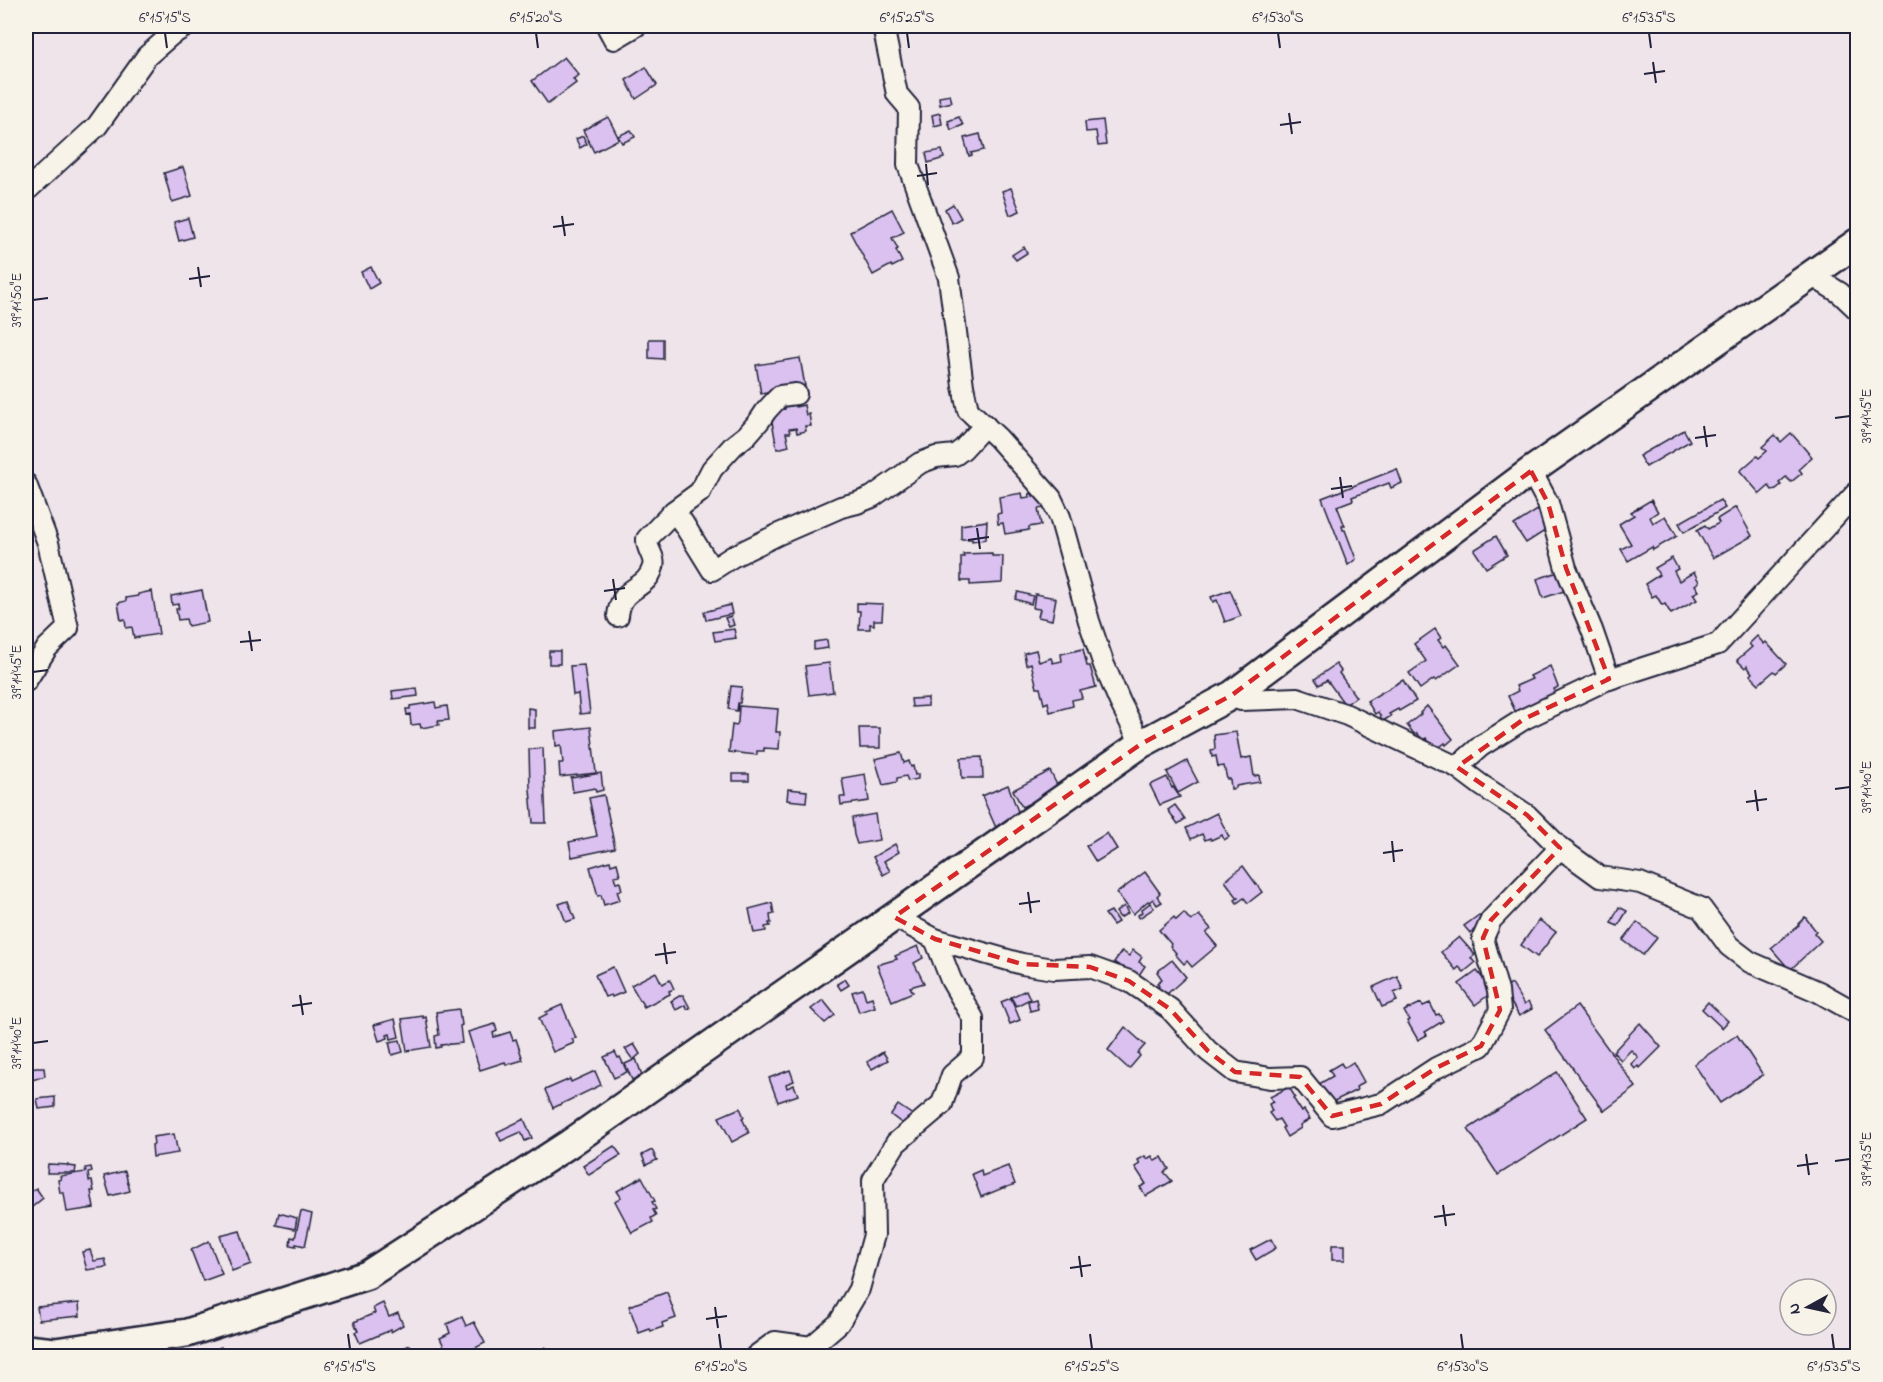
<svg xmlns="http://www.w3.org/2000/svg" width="1883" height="1382" font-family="'Indie Flower',sans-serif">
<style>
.building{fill:#dac1f0;stroke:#22223b;stroke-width:1.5}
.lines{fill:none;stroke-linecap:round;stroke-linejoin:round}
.street-casing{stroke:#22223b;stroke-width:24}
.secondary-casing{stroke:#22223b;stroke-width:32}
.street{stroke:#f7f3e8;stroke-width:20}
.secondary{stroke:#f7f3e8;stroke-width:27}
.marked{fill:none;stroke:#d62828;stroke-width:4.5;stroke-dasharray:12 8;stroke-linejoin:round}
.ticks{fill:none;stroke:#22223b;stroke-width:2}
.neatline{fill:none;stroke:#22223b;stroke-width:2}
.ticks-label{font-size:15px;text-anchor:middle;fill:#22223b}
</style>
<rect width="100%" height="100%" fill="#eee4ea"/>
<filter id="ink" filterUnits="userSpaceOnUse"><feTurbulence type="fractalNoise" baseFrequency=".0167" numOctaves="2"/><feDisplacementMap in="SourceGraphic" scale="12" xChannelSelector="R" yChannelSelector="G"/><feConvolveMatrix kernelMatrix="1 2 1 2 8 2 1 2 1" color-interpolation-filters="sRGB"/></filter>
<g filter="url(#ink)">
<g class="building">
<polygon points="564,57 579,75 573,79 576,83 548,104 532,81"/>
<polygon points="646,67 657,85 636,99 626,80"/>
<polygon points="950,95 952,102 940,105 939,97"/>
<polygon points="940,113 942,124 934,126 932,115"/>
<polygon points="608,117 619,139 594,152 583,130"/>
<polygon points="959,117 963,125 951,130 948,121"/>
<polygon points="1103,120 1106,145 1098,146 1096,131 1086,132 1085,122"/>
<polygon points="631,130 635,137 622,143 618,136"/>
<polygon points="980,134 984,150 971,153 972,155 969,156 964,138"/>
<polygon points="583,136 587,144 580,148 576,139"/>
<polygon points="942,150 944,158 928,163 926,153"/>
<polygon points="183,167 192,196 172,202 164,173"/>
<polygon points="1011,188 1020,211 1010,215 1002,191"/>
<polygon points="953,204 961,218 952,223 945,209"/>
<polygon points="892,209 904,232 892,238 898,249 896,250 902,262 892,267 891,265 873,275 850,232"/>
<polygon points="188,218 193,237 179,241 174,222"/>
<polygon points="1024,247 1027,253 1016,260 1012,255"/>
<polygon points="371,267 379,283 369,289 361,272"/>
<polygon points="649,339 663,339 663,359 649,358"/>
<polygon points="800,358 805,386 761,394 756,365"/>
<polygon points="795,405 796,407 804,405 806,415 809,414 811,426 805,426 806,431 797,433 796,428 789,429 790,433 786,433 789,446 777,449 770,411 785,409 785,407"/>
<polygon points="1684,430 1690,441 1646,467 1639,456"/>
<polygon points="1791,433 1812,457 1799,469 1802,473 1791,482 1786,477 1779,483 1781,485 1776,489 1772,490 1769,486 1760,494 1740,471 1757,456 1759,458 1767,451 1762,447 1775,435 1781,442"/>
<polygon points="1397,469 1402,483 1391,488 1389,483 1352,497 1353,500 1337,506 1345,526 1342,526 1343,530 1345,530 1356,559 1348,565 1322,498"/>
<polygon points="1022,493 1023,498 1030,497 1029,494 1033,494 1033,497 1042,495 1044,508 1038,509 1041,525 1029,527 1029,530 1005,534 1003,523 998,524 997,514 1001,513 999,497"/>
<polygon points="1651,500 1658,512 1650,517 1653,523 1665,516 1677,536 1653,550 1652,547 1628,561 1621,549 1631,544 1619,524 1634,515 1631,512"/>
<polygon points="1720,500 1725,508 1684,532 1679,523"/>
<polygon points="1736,507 1752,536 1713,558 1697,530 1705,525 1708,529 1719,523 1717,519"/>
<polygon points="1539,509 1551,527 1526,543 1514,525"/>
<polygon points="987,521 986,539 972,541 972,539 961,539 961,525"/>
<polygon points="1496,536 1507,555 1486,568 1474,550"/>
<polygon points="992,553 992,556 1003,556 1002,583 970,585 970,581 961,581 961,557 964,557 963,554"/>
<polygon points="1672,558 1678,569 1674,571 1679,581 1694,572 1699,582 1695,585 1699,591 1693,594 1697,600 1671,614 1665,604 1662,605 1656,595 1652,597 1645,584 1659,575 1655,568"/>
<polygon points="1564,570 1570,589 1543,598 1537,579"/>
<polygon points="202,590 208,622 188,626 186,619 178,620 176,609 179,609 178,604 172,605 171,596"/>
<polygon points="1230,590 1241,616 1225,622 1217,600 1213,602 1211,597"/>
<polygon points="152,591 159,634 134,638 132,627 126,628 125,619 121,620 118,603 126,601 126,598 138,596 138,594"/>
<polygon points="1018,592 1033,596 1031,604 1015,599"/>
<polygon points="1035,594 1056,598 1052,620 1038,617 1040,609 1033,608"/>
<polygon points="857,603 883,604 882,620 874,620 874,625 870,624 870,629 859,629 860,611 857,611"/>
<polygon points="730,605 732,614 706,620 704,612"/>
<polygon points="731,616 734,625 729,627 725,618"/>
<polygon points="734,629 736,638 715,641 713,632"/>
<polygon points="1435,629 1441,638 1438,640 1443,647 1446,645 1460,664 1436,681 1434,679 1420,689 1409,673 1426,661 1414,644"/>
<polygon points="1757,636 1764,644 1766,642 1786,664 1776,673 1774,671 1759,684 1750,675 1752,673 1747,666 1745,668 1737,660 1752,647 1749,644"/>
<polygon points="827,640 828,648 814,650 814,642"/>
<polygon points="1083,649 1087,666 1090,666 1096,687 1080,691 1082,698 1072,700 1073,706 1050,712 1048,702 1044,704 1040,688 1037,688 1031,663 1026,665 1024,653 1036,650 1039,662 1051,658 1053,663 1062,661 1061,654"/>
<rect x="549" y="651" width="11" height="13"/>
<polygon points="829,663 833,692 809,695 805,666"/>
<polygon points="1336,664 1341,671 1339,673 1356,697 1345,705 1327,680 1319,685 1315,679"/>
<polygon points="584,665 590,713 580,714 578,694 573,695 570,666"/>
<polygon points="1550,666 1558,687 1554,689 1558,698 1518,717 1508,696 1518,691 1516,686 1532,679 1530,676"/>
<polygon points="1403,680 1416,701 1399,711 1398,709 1389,714 1391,716 1383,721 1378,712 1375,714 1367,701"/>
<polygon points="731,686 742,687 740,703 738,703 737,711 728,709"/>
<polygon points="417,688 418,696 393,699 392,691"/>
<polygon points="928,698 928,706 912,707 911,699"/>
<polygon points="435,702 436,708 447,706 449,720 438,721 439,725 421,728 420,724 411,725 410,714 407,715 406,709 410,709 410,706"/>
<polygon points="739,706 778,709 776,732 780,732 779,749 764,748 764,751 757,751 757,755 729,752 732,725 736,726 738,722"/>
<polygon points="1427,706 1453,739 1446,745 1445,743 1436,750 1426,738 1423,740 1417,733 1415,735 1407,725 1421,714 1420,713"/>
<polygon points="528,708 535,709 535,728 528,728"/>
<polygon points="591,727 596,773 560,777 559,763 563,763 561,745 556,746 555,731"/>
<polygon points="859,728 880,728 880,748 860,748"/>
<polygon points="1236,732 1241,759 1251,757 1254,776 1259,775 1260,782 1236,786 1236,788 1231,789 1230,779 1227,779 1224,766 1218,767 1216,756 1212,757 1211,750 1215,749 1214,735"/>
<polygon points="543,748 546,823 533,823 530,789 529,749"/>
<polygon points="901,753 904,763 909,761 911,767 913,766 915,775 918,774 918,779 908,781 906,776 897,778 897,782 883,785 875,759"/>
<polygon points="982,757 983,778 962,778 961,758"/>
<polygon points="1187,761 1198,782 1178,793 1167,772"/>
<polygon points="1050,771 1058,787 1054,791 1022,807 1013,790"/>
<polygon points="601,773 603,790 596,792 595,788 573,792 571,778"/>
<rect x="733" y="774" width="16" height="7"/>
<polygon points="865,774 869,801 841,805 840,797 845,797 842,778"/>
<polygon points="1167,777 1172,788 1173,787 1180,797 1160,805 1150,785"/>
<polygon points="1008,785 1019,814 1012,817 1015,822 997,830 982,796"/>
<polygon points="788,789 807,791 806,802 787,800"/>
<polygon points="604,795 615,848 572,857 569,842 597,836 589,798"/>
<polygon points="1175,805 1185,819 1178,824 1168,810"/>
<polygon points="1217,813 1229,837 1224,840 1222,835 1211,840 1210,838 1205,840 1202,834 1191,839 1186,828"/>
<polygon points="875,814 879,840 857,844 854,835 852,818"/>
<polygon points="1107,833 1117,849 1096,862 1086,846"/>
<polygon points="895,844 899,852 884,861 890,871 883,875 873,857"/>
<polygon points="610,861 611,865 617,863 620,875 614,876 616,883 620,882 622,890 617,891 620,900 604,905 601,895 598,896 590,867"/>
<polygon points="1243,866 1262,892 1248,903 1244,898 1237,903 1235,900 1238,898 1225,881"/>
<polygon points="1145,872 1160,893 1157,896 1162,902 1157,905 1153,899 1149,902 1148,901 1133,914 1117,893"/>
<polygon points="568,901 575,919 566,922 559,904"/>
<polygon points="772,903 774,914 770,915 771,923 769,923 770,926 765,927 766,931 754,933 749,909"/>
<polygon points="1150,903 1154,908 1139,918 1138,915 1142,912 1141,910"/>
<polygon points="1124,906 1128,913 1120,918 1116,912"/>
<polygon points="1619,907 1627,911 1618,926 1611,923"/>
<polygon points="1111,911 1118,922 1113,925 1105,914"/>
<polygon points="1184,913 1191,921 1199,915 1211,929 1206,933 1217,946 1192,967 1187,961 1184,964 1175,954 1176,953 1170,946 1171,944 1159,930 1174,917 1176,920"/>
<polygon points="1479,915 1484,922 1470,933 1464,926"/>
<polygon points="1805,917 1816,931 1814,933 1821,941 1790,970 1771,948 1799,925 1798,924"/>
<polygon points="1539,920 1556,932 1537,957 1521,945"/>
<polygon points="1637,922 1657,938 1643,955 1623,940"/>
<polygon points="1459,937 1475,955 1471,958 1475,963 1464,972 1459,967 1456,970 1441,952"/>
<polygon points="918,946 923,958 914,963 924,983 910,987 913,992 892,1001 877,965 897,959 895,956"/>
<polygon points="1133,950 1142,957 1139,962 1145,966 1137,978 1114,962 1122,951 1129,956"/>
<polygon points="1172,960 1186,977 1167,994 1168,995 1163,999 1155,990 1159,986 1157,983 1162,979 1157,972"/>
<polygon points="613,967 624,992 612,997 611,995 605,997 595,975"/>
<polygon points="1477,971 1485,981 1495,990 1475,1005 1459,984"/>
<polygon points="656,972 662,984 670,980 674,989 669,991 670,994 644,1007 631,985"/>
<polygon points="1397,976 1403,989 1394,993 1397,1001 1382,1007 1373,987"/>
<polygon points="845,979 849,985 841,990 837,984"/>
<polygon points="1512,984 1524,1005 1528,1002 1532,1009 1519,1016 1503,989"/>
<polygon points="863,989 866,999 872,997 875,1007 859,1012 852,992"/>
<polygon points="1026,990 1030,999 1016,1006 1011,997"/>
<polygon points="681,995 683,995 690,1008 687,1009 685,1005 676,1010 671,1001"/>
<polygon points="1011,998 1020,1020 1010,1024 1001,1002"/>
<polygon points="1036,999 1038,1009 1030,1011 1028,1001"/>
<polygon points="823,1000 835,1015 825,1023 811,1009"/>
<polygon points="1708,1002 1728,1021 1722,1028 1702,1009"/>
<polygon points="1421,1003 1423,1006 1430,1003 1436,1015 1439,1014 1443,1021 1425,1032 1427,1035 1418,1040 1407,1021 1409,1020 1404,1011"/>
<polygon points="562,1005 576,1038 572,1039 574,1043 553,1052 539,1018 547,1014 546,1012"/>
<polygon points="1577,1006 1636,1087 1604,1111 1545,1030"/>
<polygon points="459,1009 460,1018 461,1018 462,1025 460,1026 462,1043 441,1045 441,1047 436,1048 435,1036 439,1035 436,1012"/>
<polygon points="423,1016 423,1018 426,1017 431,1047 407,1051 402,1019"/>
<polygon points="395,1019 399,1037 391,1039 390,1034 387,1035 388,1038 379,1041 374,1025"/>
<polygon points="1640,1023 1661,1047 1640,1068 1638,1066 1635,1069 1631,1064 1638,1057 1631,1050 1621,1060 1613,1052"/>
<polygon points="495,1024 497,1031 493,1033 494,1037 510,1032 513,1040 516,1039 523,1060 506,1065 505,1062 480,1070 468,1032"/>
<polygon points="1125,1027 1145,1045 1138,1053 1140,1056 1129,1069 1108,1050"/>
<polygon points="1737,1035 1763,1075 1720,1103 1694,1064"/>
<polygon points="400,1040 403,1052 392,1055 389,1042"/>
<polygon points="634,1044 640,1054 633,1060 625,1049"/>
<polygon points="615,1052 618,1058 620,1057 627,1072 614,1078 604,1057"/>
<polygon points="883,1052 888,1060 872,1069 867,1062"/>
<polygon points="636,1059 642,1075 632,1080 625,1064"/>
<polygon points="1353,1062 1364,1082 1356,1087 1357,1090 1330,1103 1319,1084 1333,1076 1329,1070 1341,1063 1344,1068"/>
<polygon points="36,1068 44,1068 45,1076 26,1082 26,1070"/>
<polygon points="790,1070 794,1081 786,1084 787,1088 794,1085 798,1095 778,1102 769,1078"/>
<polygon points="595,1071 601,1085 553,1108 545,1090 570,1079 571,1082"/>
<polygon points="1557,1072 1587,1118 1498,1175 1468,1129"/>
<polygon points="1289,1087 1295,1097 1293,1098 1302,1112 1304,1110 1310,1119 1300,1125 1301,1128 1287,1137 1282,1128 1284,1127 1279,1119 1275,1121 1269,1113 1272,1111 1269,1104 1273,1102 1270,1097"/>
<polygon points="55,1097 55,1107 39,1109 37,1099"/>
<polygon points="898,1105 917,1118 908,1128 891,1115"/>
<polygon points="740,1108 744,1117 742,1118 749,1133 732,1142 719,1117"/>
<polygon points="524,1119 532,1138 525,1141 521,1132 501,1141 497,1132"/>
<polygon points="174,1134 178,1153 153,1157 152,1145 154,1144 153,1137"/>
<polygon points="614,1146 621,1155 589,1175 583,1166"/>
<polygon points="652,1150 657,1160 646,1165 642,1155"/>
<polygon points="1145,1156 1147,1159 1152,1156 1155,1161 1162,1157 1169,1169 1164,1172 1172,1181 1146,1196 1140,1187 1146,1184 1135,1167 1140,1164 1138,1160"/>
<polygon points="48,1164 68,1165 68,1166 76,1167 75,1173 47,1173"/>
<polygon points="1008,1166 1015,1184 1005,1188 1005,1187 981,1197 972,1174 981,1170 982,1176"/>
<polygon points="91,1167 92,1172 88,1173 89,1181 92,1181 94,1191 91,1191 94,1208 67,1212 64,1193 60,1193 58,1180 61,1179 60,1176 86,1172 85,1168"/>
<polygon points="125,1171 130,1191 110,1196 104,1176"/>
<polygon points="642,1177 655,1201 652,1202 656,1209 653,1210 656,1215 651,1218 653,1222 632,1233 615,1201 621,1197 617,1191"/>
<polygon points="36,1188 43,1198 26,1212 26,1196"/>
<polygon points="301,1211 312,1214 305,1246 296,1244 296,1246 290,1245 291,1237 295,1238"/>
<polygon points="279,1213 297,1218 295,1229 276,1225"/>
<polygon points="240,1231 251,1264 232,1271 220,1236"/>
<polygon points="1271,1239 1276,1248 1256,1260 1250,1250"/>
<polygon points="209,1241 222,1274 203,1281 191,1250"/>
<rect x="1332" y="1245" width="13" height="15"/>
<polygon points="90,1250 94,1261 105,1259 107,1267 87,1270 82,1252"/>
<polygon points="667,1292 676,1318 662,1323 663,1327 651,1331 650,1329 639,1333 629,1306"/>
<polygon points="79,1303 80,1316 39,1320 37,1307"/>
<polygon points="383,1303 389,1317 398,1313 403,1325 391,1332 391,1330 360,1343 355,1332 358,1331 354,1322 375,1313 373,1308"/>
<polygon points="462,1317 466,1326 474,1322 485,1343 460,1356 452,1356 448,1347 445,1348 440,1338 450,1333 447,1324"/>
<polygon points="410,1345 415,1356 399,1356 397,1351"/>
<polygon points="221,1347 225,1356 199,1356"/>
<polygon points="545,1347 552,1355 553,1353 556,1356 530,1356 536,1351 538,1354"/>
</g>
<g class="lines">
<g class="street-casing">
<g id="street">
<polyline points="607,26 614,39 636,26"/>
<polyline points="883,26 897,94 909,108 908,165 949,278 963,386 968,410 998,438 1051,498 1060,517 1089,621 1104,665 1120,702 1141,744"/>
<polyline points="26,191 97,126 147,56 171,35 186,26"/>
<polyline points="1811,275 1840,293 1858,310"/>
<polyline points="1531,471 1548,503 1566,568 1592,630 1609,679"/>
<polyline points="26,484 48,543 68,628 47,648 26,681"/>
<polyline points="674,511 683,523 712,570 732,557 779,534 841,507 857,503 872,497 920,463 936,457 955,455 963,449 985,425"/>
<path d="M618,616C621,584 646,592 653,567C656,556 646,550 647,539L674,511L700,492L712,469L733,446L747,435L760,420L766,411L776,400L780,396L796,394"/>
<polyline points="1232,695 1241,700 1297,698 1347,715 1457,767 1481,785 1527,815 1560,848 1600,877 1640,883 1701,908 1729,946 1750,962 1819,992 1858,1014"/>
<polyline points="1457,767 1481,746 1524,719 1606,680 1718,644 1858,491"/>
<polyline points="894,917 935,939 1022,964 1054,969 1090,967 1129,981 1170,1009 1208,1051 1235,1072 1270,1078 1300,1077 1332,1116 1381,1104 1436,1068 1481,1046 1500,1010 1498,991 1483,938 1491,920 1560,848"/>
<polyline points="756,1356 775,1342 811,1347 839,1323 859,1289 874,1235 873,1180 896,1143 942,1104 952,1075 973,1057 973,1018 951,980 935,939"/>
</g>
</g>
<g class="secondary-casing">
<polyline id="secondary" points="26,1349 55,1352 187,1333 367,1275 569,1144 1141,744 1232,695 1531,471 1858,242"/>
</g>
<use href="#street" class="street"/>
<use href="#secondary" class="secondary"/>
</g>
</g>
<path class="marked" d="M1531,471L1548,503L1566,568L1609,679L1524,719L1457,767L1527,815L1560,848L1491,920L1483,938L1500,1010L1481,1046L1436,1068L1381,1104L1332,1116L1300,1077L1235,1072L1208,1051L1170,1009L1129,981L1090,967L1022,964L935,939L894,917L1141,744L1232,695Z"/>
<path class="ticks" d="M165,33L167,48M536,33L538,48M907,33L909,48M1278,33L1280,48M1649,33L1651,48M1653,62L1656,83M1644,74L1665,71M1289,113L1292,134M1280,125L1301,122M926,164L928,185M917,176L937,173M562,216L565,236M553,227L574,224M198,267L201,287M189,279L210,276M33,300L48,298M1835,418L1850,416M1704,426L1707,447M1695,438L1716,435M1340,477L1343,498M1331,489L1352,486M977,528L980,549M968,540L989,537M613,579L616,600M604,591L625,588M249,631L252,651M240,642L261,640M33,672L48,670M1835,789L1850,787M1755,790L1758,811M1746,802L1767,799M1392,841L1394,862M1383,853L1403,850M1028,892L1031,913M1019,904L1040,901M664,943L667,964M655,955L676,952M300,995L303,1015M292,1006L312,1003M33,1043L48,1041M1806,1154L1809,1175M1835,1161L1850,1159M1797,1166L1818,1163M1443,1205L1446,1226M1434,1217L1455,1214M1079,1256L1082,1277M1070,1268L1091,1265M715,1307L718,1328M706,1319L727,1316M348,1334L350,1349M719,1334L721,1349M1090,1334L1092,1349M1461,1334L1463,1349M1832,1334L1834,1349"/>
<rect width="1883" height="1382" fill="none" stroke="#f7f3e8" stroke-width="66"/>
<g transform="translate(1808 1307) rotate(262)"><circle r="28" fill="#f7f3e8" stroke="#a29fa3" stroke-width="1.5"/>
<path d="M0-4.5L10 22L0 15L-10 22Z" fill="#22223b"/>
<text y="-9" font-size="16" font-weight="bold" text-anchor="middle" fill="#22223b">N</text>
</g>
<rect x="33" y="33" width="1817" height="1316" class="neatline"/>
<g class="ticks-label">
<text x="165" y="22">6°15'15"S</text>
<text x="536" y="22">6°15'20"S</text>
<text x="907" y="22">6°15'25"S</text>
<text x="1278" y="22">6°15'30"S</text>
<text x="1649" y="22">6°15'35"S</text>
<text transform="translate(16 300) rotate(-90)" y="5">39°14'50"E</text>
<text transform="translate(1866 416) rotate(-90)" y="5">39°14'45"E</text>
<text transform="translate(16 672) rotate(-90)" y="5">39°14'45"E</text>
<text transform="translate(1866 787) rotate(-90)" y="5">39°14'40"E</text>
<text transform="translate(16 1043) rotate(-90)" y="5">39°14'40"E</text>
<text transform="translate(1866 1159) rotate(-90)" y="5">39°14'35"E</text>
<text x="350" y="1371">6°15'15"S</text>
<text x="721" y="1371">6°15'20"S</text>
<text x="1092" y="1371">6°15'25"S</text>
<text x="1463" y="1371">6°15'30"S</text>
<text x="1834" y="1371">6°15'35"S</text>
</g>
</svg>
